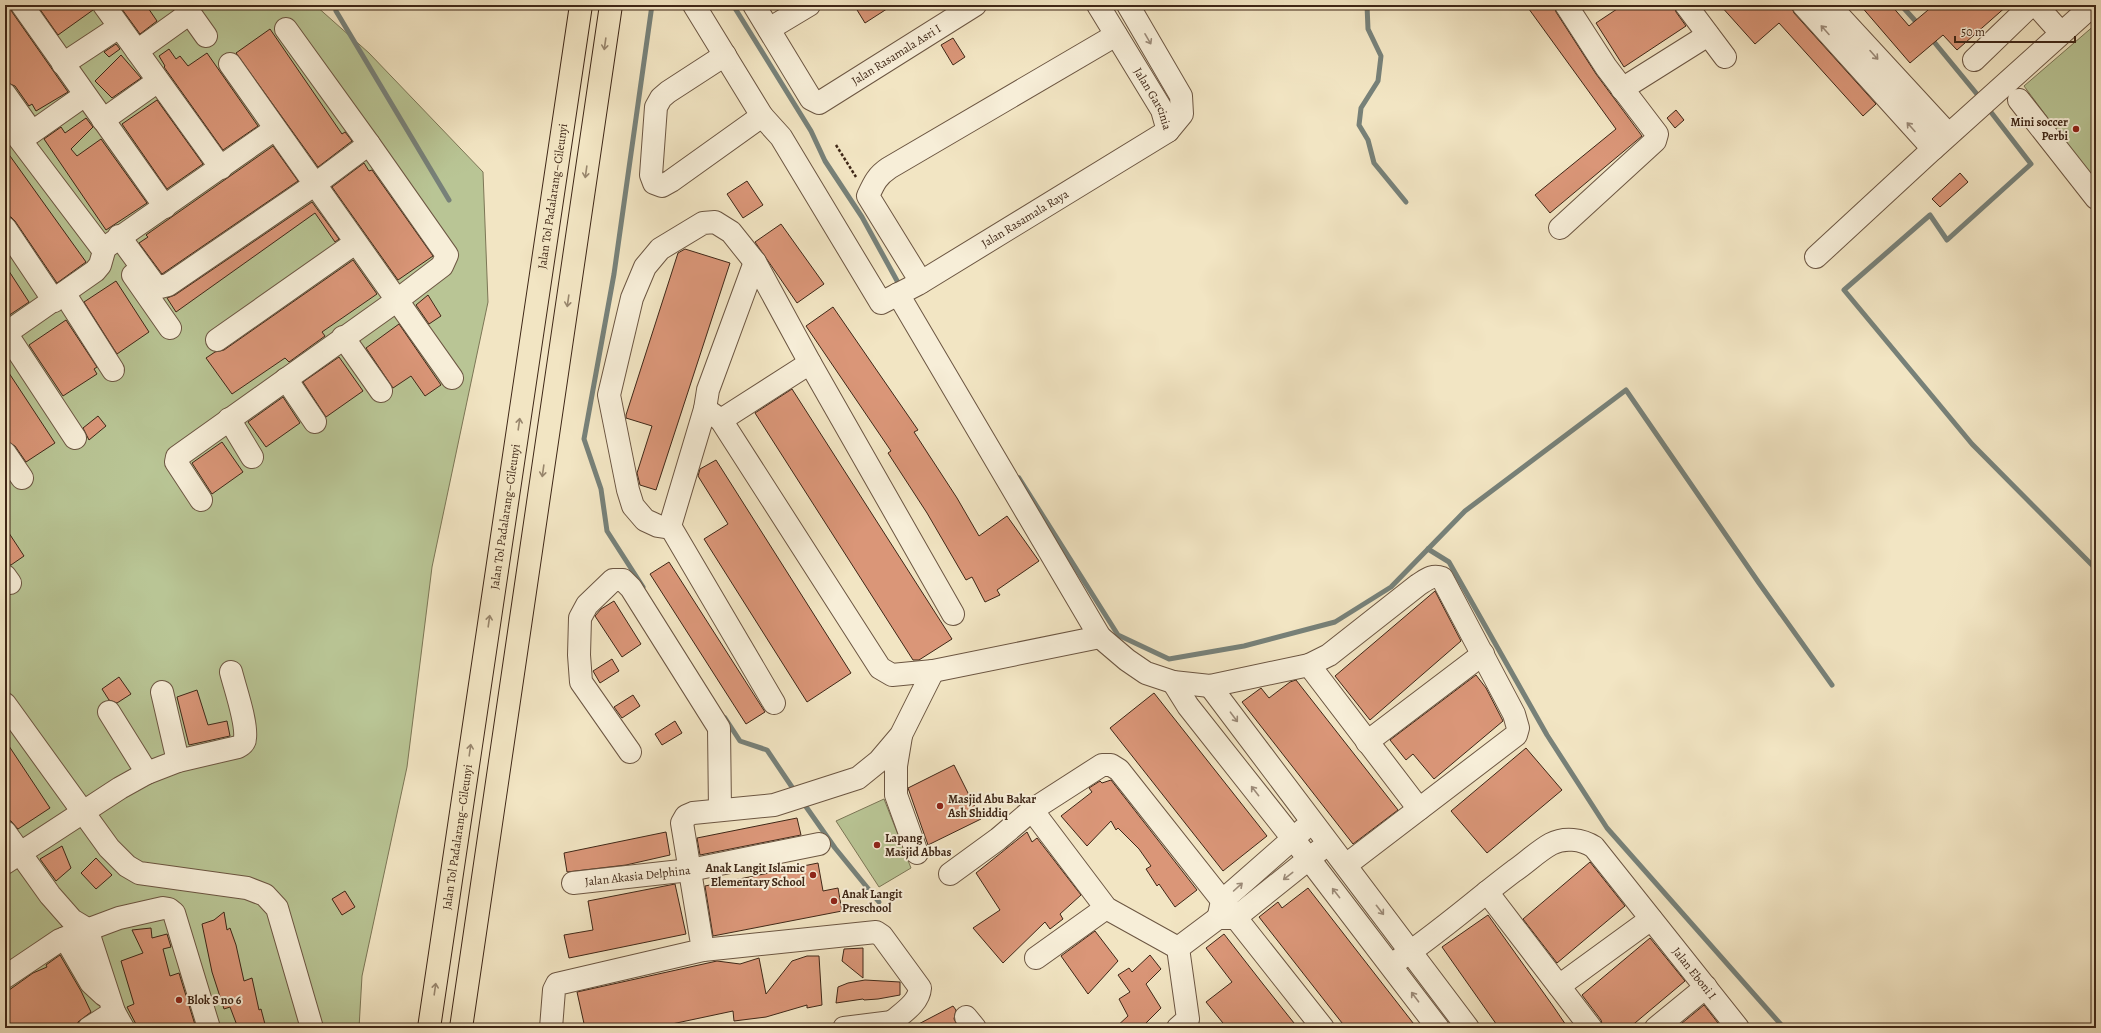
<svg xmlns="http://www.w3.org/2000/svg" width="2101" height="1033" font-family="Alegreya,serif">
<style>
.green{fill:#b9c595;stroke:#7c7656}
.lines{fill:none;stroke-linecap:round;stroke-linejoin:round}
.stream{stroke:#778179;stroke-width:5}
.building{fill:#da9678;stroke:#3f2717}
.minor-casing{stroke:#6c5642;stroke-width:24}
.highway-casing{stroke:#3f2717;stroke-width:24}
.path{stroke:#3f2717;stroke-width:2.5;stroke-dasharray:3 2;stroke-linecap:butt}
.minor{stroke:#f7eed8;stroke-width:22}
.highway{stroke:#f2e5c3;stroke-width:22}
.oneway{stroke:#9b8a78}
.oneway2{stroke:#98866d}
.poi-dot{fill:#8f2418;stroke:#f7eed8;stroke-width:1.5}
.labels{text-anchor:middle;stroke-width:4;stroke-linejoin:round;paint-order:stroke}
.street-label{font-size:12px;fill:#3f2717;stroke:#f7eed8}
.poi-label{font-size:12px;font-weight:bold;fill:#3f2717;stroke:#f7eed8;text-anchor:start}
</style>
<rect width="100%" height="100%" fill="#f2e5c3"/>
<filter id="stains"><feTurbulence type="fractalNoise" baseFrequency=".005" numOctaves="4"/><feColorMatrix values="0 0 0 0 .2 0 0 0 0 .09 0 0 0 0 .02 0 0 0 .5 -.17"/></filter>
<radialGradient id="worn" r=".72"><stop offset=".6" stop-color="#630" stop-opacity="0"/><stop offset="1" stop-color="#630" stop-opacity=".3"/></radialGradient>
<g class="green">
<polygon points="5,5 315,5 369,53 483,172 488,302 432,567 407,767 362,976 359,1028 5,1028"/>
<polygon points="2096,24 2096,171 2090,175 2024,86"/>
<polygon points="884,799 911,868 879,887 836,821"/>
</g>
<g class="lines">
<g class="stream">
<polyline points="335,5 336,11 449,200"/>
<polyline points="733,5 811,131 825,161 862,217 901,288"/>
<polyline points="1367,5 1368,29 1381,56 1378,81 1361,108 1359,125 1368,140 1374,163 1406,202"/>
<polyline points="1901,5 1919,25"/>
<polyline points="1930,37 1981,99"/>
<polyline points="1987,107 2031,164 1947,240 1930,215 1844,290 1972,444 2096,569"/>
<polyline points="1019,478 1118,635 1169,659 1244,646 1335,622 1391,587 1465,511 1626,390 1759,583 1832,685"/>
<polyline points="1428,549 1449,562 1547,735 1607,828 1784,1028"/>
<polyline points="643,587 607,531 601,489 584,439 614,274 652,5"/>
<polyline points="725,718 740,741 767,750 796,793"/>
<polyline points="802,801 835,848 879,902"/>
</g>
</g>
<g class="building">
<polygon points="5,5 10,5 12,12 68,92 36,111 32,104 29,106 15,86 5,82"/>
<polygon points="37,5 92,5 93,10 58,35"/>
<polygon points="119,5 146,5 157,21 140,34"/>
<polygon points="854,5 893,5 865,23"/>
<polygon points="1526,5 1554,5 1556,12 1596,74 1642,136 1550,213 1535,195 1616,129"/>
<polygon points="1623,5 1674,5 1676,12 1686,26 1624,67 1596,23"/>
<polygon points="1720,5 1791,5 1794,13 1876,104 1863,116 1779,23 1755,44"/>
<polygon points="1860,5 1891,5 1909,26 1934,5 2008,5 1957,50 1943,35 1910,63"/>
<polygon points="270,29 342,134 345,132 352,141 318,167 236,53"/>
<polygon points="953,38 965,57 953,65 941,45"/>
<polygon points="116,44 120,49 109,57 104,52"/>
<polygon points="169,49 176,59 180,56 188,66 207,53 258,126 223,150 164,67 165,66 159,56"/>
<polygon points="121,55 141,78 112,98 95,81"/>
<polygon points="157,100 203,164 167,189 122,124"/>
<polygon points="1676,110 1684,120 1675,128 1667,118"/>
<polygon points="86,118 93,127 71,149 77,156 101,139 147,203 106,230 44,139 61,127 65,133"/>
<polygon points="273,146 298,181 162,274 139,243 148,237 146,235"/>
<polygon points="5,149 86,262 57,283 15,221 11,217 5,216"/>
<polygon points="364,163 369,171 372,170 433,256 398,280 332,187"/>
<polygon points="1960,173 1968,182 1940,207 1932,199"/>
<polygon points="747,181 763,205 743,218 727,194"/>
<polygon points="312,202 339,239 335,242 315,213 176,312 167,298 175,295"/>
<polygon points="781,224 824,284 797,303 755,242"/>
<polygon points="685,249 730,263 656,490 640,485 637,473 652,426 626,418 626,415 678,253"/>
<polygon points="353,260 377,294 322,332 325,336 289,362 285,358 232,394 206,358 215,352 224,350"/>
<polygon points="5,265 29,302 5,318"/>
<polygon points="116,281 149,332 117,354 84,302"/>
<polygon points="428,295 441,316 429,324 416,305"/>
<polygon points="833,307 918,430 914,432 957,498 979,536 1007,516 1039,561 997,590 1000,595 985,602 972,577 966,580 927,513 888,453 891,451 806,326"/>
<polygon points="66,320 97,367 94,369 97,374 63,396 29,345"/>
<polygon points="399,324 441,385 425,396 411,376 393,388 366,348"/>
<polygon points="339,357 363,391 326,417 303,382"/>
<polygon points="5,367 55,443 26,462 15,446 5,441"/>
<polygon points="792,389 952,639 919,660 913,660 755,413"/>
<polygon points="283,397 300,423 266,447 248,422"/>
<polygon points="98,416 106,426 89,440 83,428"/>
<polygon points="222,442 243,472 212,494 192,463"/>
<polygon points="716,460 851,673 807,702 704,539 728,524 698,476 700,469"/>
<polygon points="5,527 24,556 11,565 5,564"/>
<polygon points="669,562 765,712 746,724 650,574"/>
<polygon points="1435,591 1461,641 1370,720 1335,676"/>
<polygon points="614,601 641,644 622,657 595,616 601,609"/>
<polygon points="612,659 619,671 600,683 593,671"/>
<polygon points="1476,675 1486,688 1503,721 1434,779 1413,754 1406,760 1390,740"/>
<polygon points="119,677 131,694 117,703 109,700 102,689"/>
<polygon points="1296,680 1398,810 1353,844 1242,702 1261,688 1269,698 1290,682"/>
<polygon points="197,690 208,725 227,721 230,736 189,745 177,697"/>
<polygon points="1154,693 1267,836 1223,871 1110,728"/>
<polygon points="633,695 640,706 622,718 614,707"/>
<polygon points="675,721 682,733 662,745 655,734"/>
<polygon points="5,740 50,808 18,829 11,821 5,820"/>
<polygon points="1526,748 1562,790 1487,853 1451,811"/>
<polygon points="954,765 981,819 928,845 908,788"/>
<polygon points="1111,780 1197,890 1175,907 1159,884 1157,886 1146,869 1151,866 1139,849 1118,828 1116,830 1111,821 1087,846 1061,816 1092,792 1089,788 1100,781 1102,783"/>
<polygon points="797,818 801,835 700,855 697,838"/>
<polygon points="666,832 670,855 626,865 567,872 564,853"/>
<polygon points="1027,832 1032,842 1037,838 1081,895 1060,914 1063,919 1050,929 1045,922 1003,963 973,928 1000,910 976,873"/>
<polygon points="62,846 71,868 56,881 40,859"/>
<polygon points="96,858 112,875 96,889 81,873"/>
<polygon points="1590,862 1625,906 1557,963 1523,919"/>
<polygon points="818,863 823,891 838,888 842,911 713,936 705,886"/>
<polygon points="675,884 686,934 569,958 564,935 593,930 588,901"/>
<polygon points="1308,888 1385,987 1417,1028 1346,1028 1259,917 1278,902 1282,908"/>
<polygon points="345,891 355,907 342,915 332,899"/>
<polygon points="224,912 227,930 230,928 236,945 244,981 252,978 259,1010 261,1009 266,1028 238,1028 230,1007 224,1009 212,972 202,924 214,920"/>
<polygon points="1488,915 1553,1006 1568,1028 1499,1028 1442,947"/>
<polygon points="151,928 152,938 167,934 171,947 163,949 170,976 179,973 196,1028 138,1028 127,1007 134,1004 121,961 143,953 132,930"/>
<polygon points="1095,931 1118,961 1088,994 1061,956"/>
<polygon points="1224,934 1263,984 1298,1028 1227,1028 1206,1002 1232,982 1206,948"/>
<polygon points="1650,938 1685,981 1629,1028 1603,1028 1601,1020 1582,995"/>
<polygon points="863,948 863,978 842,961 844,949"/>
<polygon points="60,955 81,991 91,1012 78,1022 77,1028 5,1028 5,993 33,973 47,967 46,965"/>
<polygon points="1150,955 1161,969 1146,984 1161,1008 1141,1028 1115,1028 1128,1016 1119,999 1130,992 1118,975 1129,968 1132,972"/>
<polygon points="807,956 819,956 822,1005 807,1008 807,1005 766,1017 734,1021 733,1011 653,1028 585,1028 577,992 717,961 740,964 759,958 766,994 792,961"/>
<polygon points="865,980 900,982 900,995 878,999 864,1000 863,999 836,1003 838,987 848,983"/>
<polygon points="1704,1005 1718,1023 1712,1028 1676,1028"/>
<polygon points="953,1006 956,1010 954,1019 959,1028 911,1028"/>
</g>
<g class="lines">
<g class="minor-casing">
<g id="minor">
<polyline points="22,5 165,207"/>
<polyline points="104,5 221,168"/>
<polyline points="184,5 206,36"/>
<polyline points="694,5 762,116"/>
<path id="s1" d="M754,5L811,99L819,103L975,5"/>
<path id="s2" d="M1098,5L1162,110L1168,131"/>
<polyline points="1686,5 1725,57"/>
<polyline points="1803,5 1933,149 2093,5"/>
<polyline points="1829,5 1948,134"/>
<polyline points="2036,5 2061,33"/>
<polyline points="769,29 809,5"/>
<polyline points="137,51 190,13"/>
<path id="s3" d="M725,55L668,92L661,98L656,107L651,175L654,183L662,186L671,181L762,116L781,137L881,303L918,284L1168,131L1182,114L1181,96L1128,5"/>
<polyline points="1974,60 2031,5"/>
<polyline points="63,64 119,27"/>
<polyline points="230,64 452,378"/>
<polyline points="1622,89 1708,35"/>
<polyline points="5,94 32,132"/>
<polyline points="2019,100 2096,198"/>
<polyline points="5,120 104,251 100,265 95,271 5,334"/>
<polyline points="103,120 158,81"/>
<polyline points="21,140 85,95"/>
<polyline points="5,228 54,301"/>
<polyline points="1560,228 1655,141 1657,134 1606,67 1566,5"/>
<polyline points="119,236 154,284 160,287 168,285 314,185 369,144"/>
<polyline points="109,245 275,129"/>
<polyline points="1816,257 1933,149"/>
<polyline points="755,262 708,390 705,409 721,420 880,668 892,675 933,671 1100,637"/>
<polyline points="133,275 170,328"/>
<path d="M921,282L868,196C874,183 877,176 889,168L1116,35"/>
<polyline points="64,293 113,370"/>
<path d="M898,294L1100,637L1127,660L1146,673L1173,682L1210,686L1309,665L1329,655L1418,585C1426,580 1432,574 1442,578L1514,714L1518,728L1516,735L1346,865"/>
<polyline points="6,333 75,438"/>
<polyline points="343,337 381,391"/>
<polyline points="217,340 355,243"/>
<polyline points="286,379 315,422"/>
<polyline points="705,409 670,526 774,703"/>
<polyline points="229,419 252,457"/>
<polyline points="721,420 810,363"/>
<polyline points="5,453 22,478"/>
<polyline points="201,500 176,462 177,457 396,301 442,266 447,255 369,144 286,29"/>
<polyline points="671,528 658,526 645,520 633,506 628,490 609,395 632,298 645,267 660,249 703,223 715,222 731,232 755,262 810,363 953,614"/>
<polyline points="5,576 10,583"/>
<polyline points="1309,665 1419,809"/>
<polyline points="1173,682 1188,706 1309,859 1438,1028"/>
<polyline points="1210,686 1468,1028"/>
<polyline points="162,692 178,761"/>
<polyline points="5,704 109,848 127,866 139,873 247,888 265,895 277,908 312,1028"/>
<polyline points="109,712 147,773"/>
<polyline points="901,736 896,766 896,795 917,853"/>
<polyline points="1367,742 1483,654"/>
<polyline points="630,752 581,682 579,655 580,618 587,605 613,580 623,580 631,588 719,728 720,810"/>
<polyline points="5,832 50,895 72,920 87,929 114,1012"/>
<path d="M5,863L120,788L147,773L178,761L238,747C242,745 245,742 245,738C247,722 235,688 231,672"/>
<polyline points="950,874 998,839 1032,810"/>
<path id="s4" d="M573,883L690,870L819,844"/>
<polyline points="1487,892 1591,1028"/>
<polyline points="1219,915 1222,901 1304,829"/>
<polyline points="65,938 91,983 104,995"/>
<polyline points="1178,948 1106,908 1032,810 1102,765 1111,765 1119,770 1323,1028"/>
<polyline points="1178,948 1218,918 1235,918 1320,850"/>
<path d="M703,950L876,932L882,936L920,988C919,1003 902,1013 892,1022"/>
<polyline points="1036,958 1106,908"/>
<path id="s5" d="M1391,965C1434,937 1473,902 1514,871C1526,863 1538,851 1551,844C1564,837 1582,839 1594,847L1738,1028"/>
<polyline points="5,977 60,940 119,918 163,908 169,909 174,913 209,1028"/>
<polyline points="1559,986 1651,919"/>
<polyline points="966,1017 975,1028"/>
<polyline points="89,1028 114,1012 123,1028"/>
<polyline points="551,1028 554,990 557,984 703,950 682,823 686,816 693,813 774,805 858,778 879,761 901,735 933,671"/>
<polyline points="844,1028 892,1022 896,1028"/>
<polyline points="1178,1028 1188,1019 1178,948"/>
<polyline points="1656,1028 1706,987"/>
</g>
</g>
<g class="highway-casing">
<g id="highway">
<path id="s6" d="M429,1028L581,5"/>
<polyline points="461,1028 611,5"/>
</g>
</g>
<polyline class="path" points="836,145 856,177"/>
<use href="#minor" class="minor"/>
<use href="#highway" class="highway"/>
</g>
<defs><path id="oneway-shaft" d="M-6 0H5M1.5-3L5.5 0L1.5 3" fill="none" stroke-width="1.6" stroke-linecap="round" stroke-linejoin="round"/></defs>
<g class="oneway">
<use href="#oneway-shaft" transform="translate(1825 30) rotate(-132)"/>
<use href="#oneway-shaft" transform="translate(1148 39) rotate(60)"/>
<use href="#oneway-shaft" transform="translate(1874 55) rotate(48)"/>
<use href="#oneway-shaft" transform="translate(1911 127) rotate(-132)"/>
<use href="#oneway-shaft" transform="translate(1234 717) rotate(53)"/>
<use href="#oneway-shaft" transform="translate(1255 791) rotate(-128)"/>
<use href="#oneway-shaft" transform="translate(1288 876) rotate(142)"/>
<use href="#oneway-shaft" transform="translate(1238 887) rotate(-42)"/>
<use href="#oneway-shaft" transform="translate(1336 893) rotate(-128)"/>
<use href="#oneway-shaft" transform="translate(1380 910) rotate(52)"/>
<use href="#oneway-shaft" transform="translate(1415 997) rotate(-127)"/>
</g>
<g class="oneway2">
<use href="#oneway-shaft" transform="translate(605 44) rotate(98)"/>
<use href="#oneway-shaft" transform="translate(586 172) rotate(98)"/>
<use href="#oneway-shaft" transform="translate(568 301) rotate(98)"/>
<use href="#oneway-shaft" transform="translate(519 424) rotate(-82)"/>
<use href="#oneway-shaft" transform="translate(543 471) rotate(98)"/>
<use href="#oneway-shaft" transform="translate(489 621) rotate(-82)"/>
<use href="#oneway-shaft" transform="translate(470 750) rotate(-82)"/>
<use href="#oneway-shaft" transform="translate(435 989) rotate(-82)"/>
</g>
<g class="poi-dot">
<circle cx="2076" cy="129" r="4"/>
<circle cx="940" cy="806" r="4"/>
<circle cx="877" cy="845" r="4"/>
<circle cx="813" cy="875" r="4"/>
<circle cx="834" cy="901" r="4"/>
<circle cx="179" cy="1000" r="4"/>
</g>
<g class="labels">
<g class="street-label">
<text dy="4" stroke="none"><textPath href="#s1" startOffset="210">Jalan Rasamala Asri I</textPath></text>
<text dy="4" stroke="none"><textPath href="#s2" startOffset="109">Jalan Garcinia</textPath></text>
<text dy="4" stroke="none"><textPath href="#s6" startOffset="841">Jalan Tol Padalarang–Cileunyi</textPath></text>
<text dy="4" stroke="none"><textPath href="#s3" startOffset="684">Jalan Rasamala Raya</textPath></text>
<text dy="4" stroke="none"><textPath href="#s6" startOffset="517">Jalan Tol Padalarang–Cileunyi</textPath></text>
<text dy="4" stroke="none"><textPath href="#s6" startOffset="193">Jalan Tol Padalarang–Cileunyi</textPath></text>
<text dy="4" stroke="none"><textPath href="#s4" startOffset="65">Jalan Akasia Delphina</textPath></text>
<text dy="4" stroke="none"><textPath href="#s5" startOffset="407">Jalan Eboni I</textPath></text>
</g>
<g class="poi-label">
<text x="2068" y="126" text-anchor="end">Mini soccer<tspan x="2068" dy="14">Perbi</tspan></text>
<text x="948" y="803">Masjid Abu Bakar<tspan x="948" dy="14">Ash Shiddiq</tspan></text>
<text x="885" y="842">Lapang<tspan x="885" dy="14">Masjid Abbas</tspan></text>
<text x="805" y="872" text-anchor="end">Anak Langit Islamic<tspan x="805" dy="14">Elementary School</tspan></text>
<text x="842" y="898">Anak Langit<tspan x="842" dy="14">Preschool</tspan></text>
<text x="187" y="1004">Blok S no 6</text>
</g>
</g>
<rect width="2101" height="1033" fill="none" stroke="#f2e5c3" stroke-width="20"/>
<rect x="6" y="6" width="2089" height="1021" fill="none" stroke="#3f2717" stroke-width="2"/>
<rect x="10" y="10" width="2081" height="1013" fill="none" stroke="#3f2717"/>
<path d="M1955 36v6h120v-6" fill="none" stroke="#3f2717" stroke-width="2"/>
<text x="1961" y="36" font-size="12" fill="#3f2717" stroke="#f7eed8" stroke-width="3" paint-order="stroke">50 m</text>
<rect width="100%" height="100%" filter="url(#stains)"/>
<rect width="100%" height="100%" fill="url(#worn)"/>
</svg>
